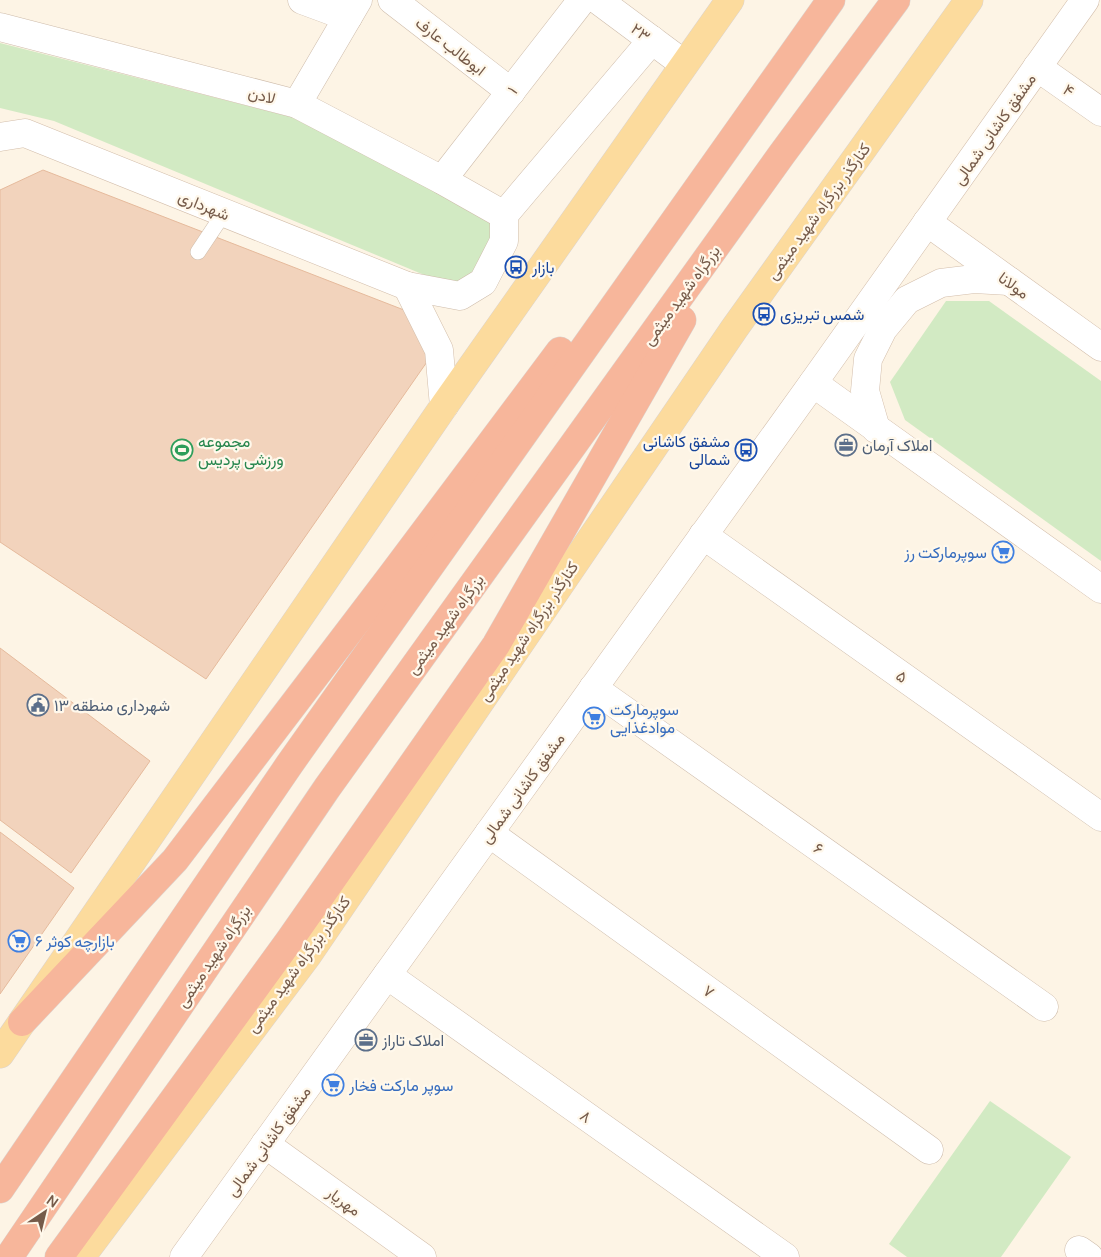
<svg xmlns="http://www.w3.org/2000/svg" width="1101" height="1257" font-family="Manrope,Vazirmatn,sans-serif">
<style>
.green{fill:#d2eac3}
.building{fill:#f2d3bc;stroke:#e5ba9c}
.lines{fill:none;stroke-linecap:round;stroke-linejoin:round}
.lane-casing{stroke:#cebcab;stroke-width:16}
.street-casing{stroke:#cebcab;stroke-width:29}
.secondary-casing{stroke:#d3beab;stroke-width:29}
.primary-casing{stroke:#dbd4d0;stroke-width:29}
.highway-casing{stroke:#dbd4d0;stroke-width:29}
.lane{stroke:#fff;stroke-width:15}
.street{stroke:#fff;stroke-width:28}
.secondary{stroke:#fff;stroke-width:28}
.primary{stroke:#fcdb9d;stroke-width:28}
.highway{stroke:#f7b69b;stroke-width:28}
.labels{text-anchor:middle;stroke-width:4.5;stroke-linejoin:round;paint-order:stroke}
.street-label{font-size:16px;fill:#765b4a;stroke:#fff8eb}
.transit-label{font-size:16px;fill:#164399;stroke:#fff8eb;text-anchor:start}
.leisure-label{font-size:16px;fill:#27864d;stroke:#fff8eb;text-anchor:start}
.service-label{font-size:16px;fill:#4e5e75;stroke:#fff8eb;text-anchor:start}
.shop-label{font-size:16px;fill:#366cbe;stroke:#fff8eb;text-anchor:start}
</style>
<rect width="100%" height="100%" fill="#fdf4e5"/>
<g class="green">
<polygon points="0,43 291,117 490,218 497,240 482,277 458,289 54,121 0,108"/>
<polygon points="946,301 989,301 1101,381 1101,561 905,420 890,382"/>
<polygon points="990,1101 1071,1157 1001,1257 907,1257 889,1244"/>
</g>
<g class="building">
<polygon points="43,170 404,310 429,359 206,679 0,542 0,190"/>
<polygon points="0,648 150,761 71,873 0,820"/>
<polygon points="0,832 74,888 0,994"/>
</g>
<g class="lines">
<g class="lane-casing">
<polyline id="lane" points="198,252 224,213"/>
</g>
<g class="street-casing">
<g id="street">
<polyline points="302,0 348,17"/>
<polyline points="392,0 511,92"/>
<polyline points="598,0 684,64"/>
<polyline points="0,27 297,104 442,180 504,215"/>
<polyline points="1037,67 1101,112"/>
<polyline points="297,104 358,0"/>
<polyline points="442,180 582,0"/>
<polyline points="407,286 460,296 483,282 504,241 504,215 652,40"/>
<polyline points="703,535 1101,817"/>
<polyline points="593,688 1044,1007"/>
<polyline points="489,833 929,1150"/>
<polyline points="387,975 785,1257"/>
<polyline points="1079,1250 1089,1257"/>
</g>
</g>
<g class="secondary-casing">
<g id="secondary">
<polyline points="0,137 25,133 407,286 439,350 444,406"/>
<polyline points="927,222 1101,347"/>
<polyline points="813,383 1101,589"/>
<polyline points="876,429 865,391 868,359 883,329 907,300 941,283 974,279 1009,281"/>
<polyline points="265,1144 422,1257"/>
<polyline points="184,1257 813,383 1085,0"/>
</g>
</g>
<g class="primary-casing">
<g id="primary">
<polyline points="0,1054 444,406 730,0"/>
<polyline points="81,1257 307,956 734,329 969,0"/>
</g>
</g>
<g class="highway-casing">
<g id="highway">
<polyline points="22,1022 175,860 392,575 560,351"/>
<polyline points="0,1189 289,765 831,0"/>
<polyline points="9,1257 327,788 782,154 896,0"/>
<polyline points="59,1257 289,941 496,645 682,320"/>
</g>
</g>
<use href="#lane" class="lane"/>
<use href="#street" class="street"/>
<use href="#secondary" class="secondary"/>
<use href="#primary" class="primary"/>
<use href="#highway" class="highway"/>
</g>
<defs>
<g id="bus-ring" transform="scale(1.125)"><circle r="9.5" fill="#fff8eb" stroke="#1a4fb4" stroke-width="1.5"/><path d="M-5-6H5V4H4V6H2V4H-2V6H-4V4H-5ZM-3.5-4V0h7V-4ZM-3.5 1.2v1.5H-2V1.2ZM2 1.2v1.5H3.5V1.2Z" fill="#1a4fb4"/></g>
<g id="office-ring" transform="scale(1.125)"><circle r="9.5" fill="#fff8eb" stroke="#5c6f8a" stroke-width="1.5"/><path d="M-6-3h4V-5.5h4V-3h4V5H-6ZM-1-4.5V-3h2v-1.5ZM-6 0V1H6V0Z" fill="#5c6f8a"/></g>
<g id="stadium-ring" transform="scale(1.125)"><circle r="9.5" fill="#fff8eb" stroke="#2e9e5b" stroke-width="1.5"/><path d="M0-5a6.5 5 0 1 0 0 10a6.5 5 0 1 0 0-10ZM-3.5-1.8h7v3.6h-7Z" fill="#2e9e5b"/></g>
<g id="supermarket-ring" transform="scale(1.125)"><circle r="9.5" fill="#fff8eb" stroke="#3f7fe0" stroke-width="1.5"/><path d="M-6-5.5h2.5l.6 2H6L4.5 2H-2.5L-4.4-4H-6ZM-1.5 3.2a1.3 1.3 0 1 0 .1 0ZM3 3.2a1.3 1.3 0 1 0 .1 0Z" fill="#3f7fe0"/></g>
<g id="civic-ring" transform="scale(1.125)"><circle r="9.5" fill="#fff8eb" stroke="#5c6f8a" stroke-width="1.5"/><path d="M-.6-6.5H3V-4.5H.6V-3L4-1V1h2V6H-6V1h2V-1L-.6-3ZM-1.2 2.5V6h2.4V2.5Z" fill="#5c6f8a"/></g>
</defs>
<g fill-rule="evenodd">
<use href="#bus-ring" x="516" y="267"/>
<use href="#bus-ring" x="764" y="314"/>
<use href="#office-ring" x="846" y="445"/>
<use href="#stadium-ring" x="182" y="450"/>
<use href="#bus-ring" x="746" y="450"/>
<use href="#supermarket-ring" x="1003" y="552"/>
<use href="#civic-ring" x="38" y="705"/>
<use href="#supermarket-ring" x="594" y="718"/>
<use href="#supermarket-ring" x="19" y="941"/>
<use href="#office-ring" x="366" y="1040"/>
<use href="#supermarket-ring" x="333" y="1085"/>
</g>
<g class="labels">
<g class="street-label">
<text transform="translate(641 32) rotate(37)" y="6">۲۳</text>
<text transform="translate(451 46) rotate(38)" y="6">ابوطالب عارف</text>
<text transform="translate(512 90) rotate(-52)" y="6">۱</text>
<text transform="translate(1069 90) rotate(35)" y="6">۴</text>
<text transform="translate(262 95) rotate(15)" y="6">لادن</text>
<text transform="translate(994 129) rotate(-55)" y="6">مشفق کاشانی شمالی</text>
<text transform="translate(204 205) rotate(22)" y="6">شهرداری</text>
<text transform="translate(818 211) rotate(-54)" y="6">کنارگذر بزرگراه شهید میثمی</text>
<text transform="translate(1014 285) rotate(36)" y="6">مولانا</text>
<text transform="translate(681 295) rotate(-54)" y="6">بزرگراه شهید میثمی</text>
<text transform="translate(445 624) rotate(-54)" y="6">بزرگراه شهید میثمی</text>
<text transform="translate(528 631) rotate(-56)" y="6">کنارگذر بزرگراه شهید میثمی</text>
<text transform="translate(902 676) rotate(35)" y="6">۵</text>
<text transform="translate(522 788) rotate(-54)" y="6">مشفق کاشانی شمالی</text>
<text transform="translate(819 848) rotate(35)" y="6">۶</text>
<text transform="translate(213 956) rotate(-56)" y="6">بزرگراه شهید میثمی</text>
<text transform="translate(298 964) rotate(-54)" y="6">کنارگذر بزرگراه شهید میثمی</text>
<text transform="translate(709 991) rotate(36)" y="6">۷</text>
<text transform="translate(586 1116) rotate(35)" y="6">۸</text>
<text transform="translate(268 1141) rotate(-54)" y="6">مشفق کاشانی شمالی</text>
<text transform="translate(344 1201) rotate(36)" y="6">مهریار</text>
</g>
<g class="transit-label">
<text x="532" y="273">بازار</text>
<text x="780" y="320">شمس تبریزی</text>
<text x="730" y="447" text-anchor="end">مشفق کاشانی<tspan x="730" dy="18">شمالی</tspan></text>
</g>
<g class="leisure-label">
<text x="198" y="447">مجموعه<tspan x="198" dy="18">ورزشی پردیس</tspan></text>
</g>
<g class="service-label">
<text x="862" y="451">املاک آرمان</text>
<text x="54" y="711">شهرداری منطقه ۱۳</text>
<text x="382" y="1046">املاک تاراز</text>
</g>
<g class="shop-label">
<text x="987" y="558" text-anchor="end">سوپرمارکت رز</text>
<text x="610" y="715">سوپرمارکت<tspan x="610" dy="18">موادغذایی</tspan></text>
<text x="35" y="947">بازارچه کوثر ۶</text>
<text x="349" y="1091">سوپر مارکت فخار</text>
</g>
</g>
<g transform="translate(45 1212) rotate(35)" stroke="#fff8eb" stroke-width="4" paint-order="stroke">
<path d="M0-4L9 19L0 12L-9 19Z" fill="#765b4a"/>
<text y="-8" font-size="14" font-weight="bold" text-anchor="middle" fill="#765b4a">N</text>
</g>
</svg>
